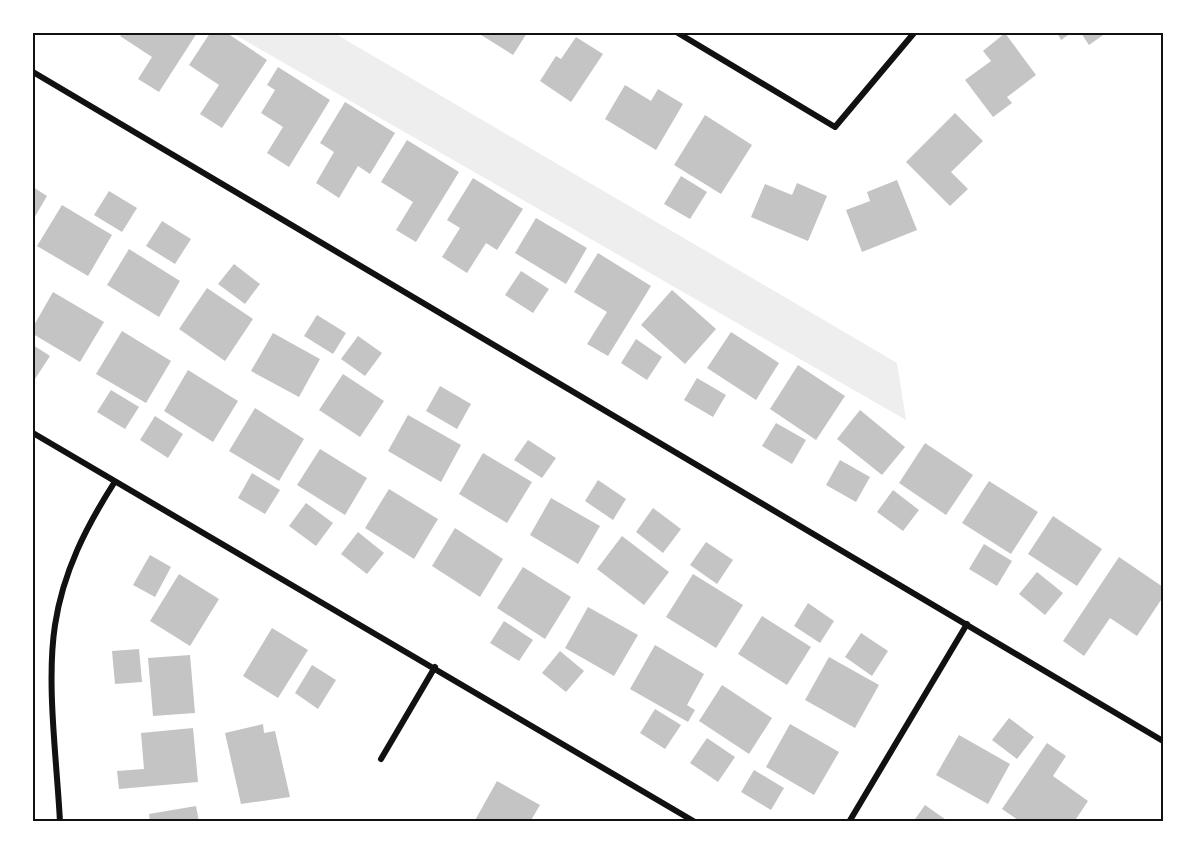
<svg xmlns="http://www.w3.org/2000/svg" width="1196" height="855" font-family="Lato,sans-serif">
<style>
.green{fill:#eee}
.building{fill:#c4c4c4}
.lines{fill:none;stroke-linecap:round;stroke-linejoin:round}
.minor{stroke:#111;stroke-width:6}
.neatline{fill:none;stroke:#111;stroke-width:2}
</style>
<rect width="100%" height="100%" fill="#fff"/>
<polygon class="green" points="232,33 334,33 897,363 906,420"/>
<g class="building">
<polygon points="123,33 197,33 159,92 138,79 152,57 120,36"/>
<polygon points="210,33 227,33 267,60 222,128 200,114 219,85 189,65"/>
<polygon points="478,33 527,33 513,55"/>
<polygon points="1005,33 1036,75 1007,97 1012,103 993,117 965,80 991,61 983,51"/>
<polygon points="1057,33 1071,33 1061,40"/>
<polygon points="1081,33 1106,33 1089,45"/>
<polygon points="576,37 603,54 571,102 540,81 556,56 561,59"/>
<polygon points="278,67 330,100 289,167 267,153 283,127 261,113 275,90 267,85"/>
<polygon points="625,85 651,101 658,89 683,104 656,150 605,119"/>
<polygon points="345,102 395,133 370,174 358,166 339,198 316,183 334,152 320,143"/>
<polygon points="955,113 983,141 951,172 968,189 950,206 906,162"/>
<polygon points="705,115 752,145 721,194 674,165"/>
<polygon points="407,140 459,172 416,242 396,230 413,202 381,182"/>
<polygon points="681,176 707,192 690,219 664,204"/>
<polygon points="473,178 523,209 497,250 486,243 467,273 442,257 460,228 447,220"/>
<polygon points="897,180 917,230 862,252 846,210 870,201 867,192"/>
<polygon points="797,183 827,196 808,241 751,217 765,184 792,195"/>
<polygon points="33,187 47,196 33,220"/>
<polygon points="109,191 137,208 122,232 94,215"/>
<polygon points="62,205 112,235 88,276 37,246"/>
<polygon points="536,218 587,248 566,284 515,253"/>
<polygon points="162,221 191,239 175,264 146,246"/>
<polygon points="129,249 180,281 159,317 107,285"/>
<polygon points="598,253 651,286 608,356 587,344 607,312 574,292"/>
<polygon points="234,264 260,284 245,304 218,284"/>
<polygon points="521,271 549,289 533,313 505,295"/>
<polygon points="207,288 253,319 225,361 179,329"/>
<polygon points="672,290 716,329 685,364 641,325"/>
<polygon points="53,292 104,322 80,362 33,334 33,327"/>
<polygon points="317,315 346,333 333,354 304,336"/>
<polygon points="122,331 171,361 146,403 96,374"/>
<polygon points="731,332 779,363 756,400 707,368"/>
<polygon points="273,333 320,359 299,397 251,371"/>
<polygon points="358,336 382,353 365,376 341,359"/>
<polygon points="636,339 662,357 647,380 621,363"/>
<polygon points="33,345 50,356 35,379 33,377"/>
<polygon points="798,365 845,396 816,440 770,409"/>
<polygon points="188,370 238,401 213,442 164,411"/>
<polygon points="343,374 384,401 360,437 319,410"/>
<polygon points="697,378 726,395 713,417 684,400"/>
<polygon points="440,386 471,404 457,429 426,411"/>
<polygon points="111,390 139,407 125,429 97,412"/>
<polygon points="255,408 304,439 279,481 229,451"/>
<polygon points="860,410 905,447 882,475 837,439"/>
<polygon points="408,415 461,445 441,482 388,451"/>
<polygon points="155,416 183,434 168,458 140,440"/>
<polygon points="776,423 806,440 792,464 762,446"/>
<polygon points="528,440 556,458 542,478 514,460"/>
<polygon points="925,443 973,475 946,515 899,483"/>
<polygon points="320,449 367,478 345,515 297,485"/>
<polygon points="483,453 532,482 507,523 459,494"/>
<polygon points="840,460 870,477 856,502 826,485"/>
<polygon points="252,473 280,490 265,514 238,498"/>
<polygon points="598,480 626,499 613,520 585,501"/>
<polygon points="989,481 1038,512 1011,554 962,523"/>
<polygon points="389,489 438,519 414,559 365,528"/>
<polygon points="893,490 919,510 903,531 877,512"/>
<polygon points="551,498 600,526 578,564 530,535"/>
<polygon points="306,503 333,523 316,546 289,526"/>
<polygon points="653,508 681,529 663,553 636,532"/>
<polygon points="1053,516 1102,549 1077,586 1028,554"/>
<polygon points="455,528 503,559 480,597 432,566"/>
<polygon points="358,532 384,553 367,574 341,554"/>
<polygon points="622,536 669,572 644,605 597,569"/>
<polygon points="706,542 733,560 717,584 690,565"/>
<polygon points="984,544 1012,561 997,586 969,569"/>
<polygon points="150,555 171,567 155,597 133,585"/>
<polygon points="1119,557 1163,587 1163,597 1137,636 1110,618 1084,656 1063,641"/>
<polygon points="523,567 571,597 545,639 497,608"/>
<polygon points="1037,572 1063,593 1045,615 1019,594"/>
<polygon points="179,574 219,599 190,646 150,621"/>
<polygon points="693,574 743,605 716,648 666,617"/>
<polygon points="808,603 834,621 820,643 794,626"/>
<polygon points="588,607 638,635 614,676 565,648"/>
<polygon points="762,616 811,647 787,685 738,654"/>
<polygon points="504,621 533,640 519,661 490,643"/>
<polygon points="272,628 308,650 278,698 243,676"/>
<polygon points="861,633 888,651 872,676 845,657"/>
<polygon points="655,645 704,674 687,705 695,710 688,722 630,689"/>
<polygon points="139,649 142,682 115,684 112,651"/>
<polygon points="560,651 584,671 566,692 542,673"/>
<polygon points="190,655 195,713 153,716 148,658"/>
<polygon points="829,657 879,685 855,728 805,700"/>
<polygon points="312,665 336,680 318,709 295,693"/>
<polygon points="722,685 772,718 749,754 699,721"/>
<polygon points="655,709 681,725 665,749 640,733"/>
<polygon points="1009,718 1034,737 1017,759 992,740"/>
<polygon points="263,724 264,733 275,731 290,797 241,804 225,733"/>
<polygon points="790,724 839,752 814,795 766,767"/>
<polygon points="193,728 198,782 119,789 117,771 144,769 141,733"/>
<polygon points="959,735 1010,764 988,804 936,775"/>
<polygon points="707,738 735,757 718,782 690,763"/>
<polygon points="1047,743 1066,756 1053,776 1088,801 1074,822 1021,822 1002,809"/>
<polygon points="754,770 784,788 771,810 741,792"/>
<polygon points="497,781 540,805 530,822 474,822"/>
<polygon points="925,805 949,822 913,822"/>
<polygon points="196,806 199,822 150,822 149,814"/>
</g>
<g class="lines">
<g class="minor">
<polyline points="678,33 835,127 914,33"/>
<polyline points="33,72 1163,741"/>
<polyline points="33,433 695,822"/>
<polyline points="381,759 435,667"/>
<path d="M60,822C57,762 46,683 55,625C63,572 86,527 114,483"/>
<polyline points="849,822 967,624"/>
</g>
</g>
<rect width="1196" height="855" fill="none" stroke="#ffffff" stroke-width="69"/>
<rect x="34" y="34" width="1128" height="786" class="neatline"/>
</svg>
